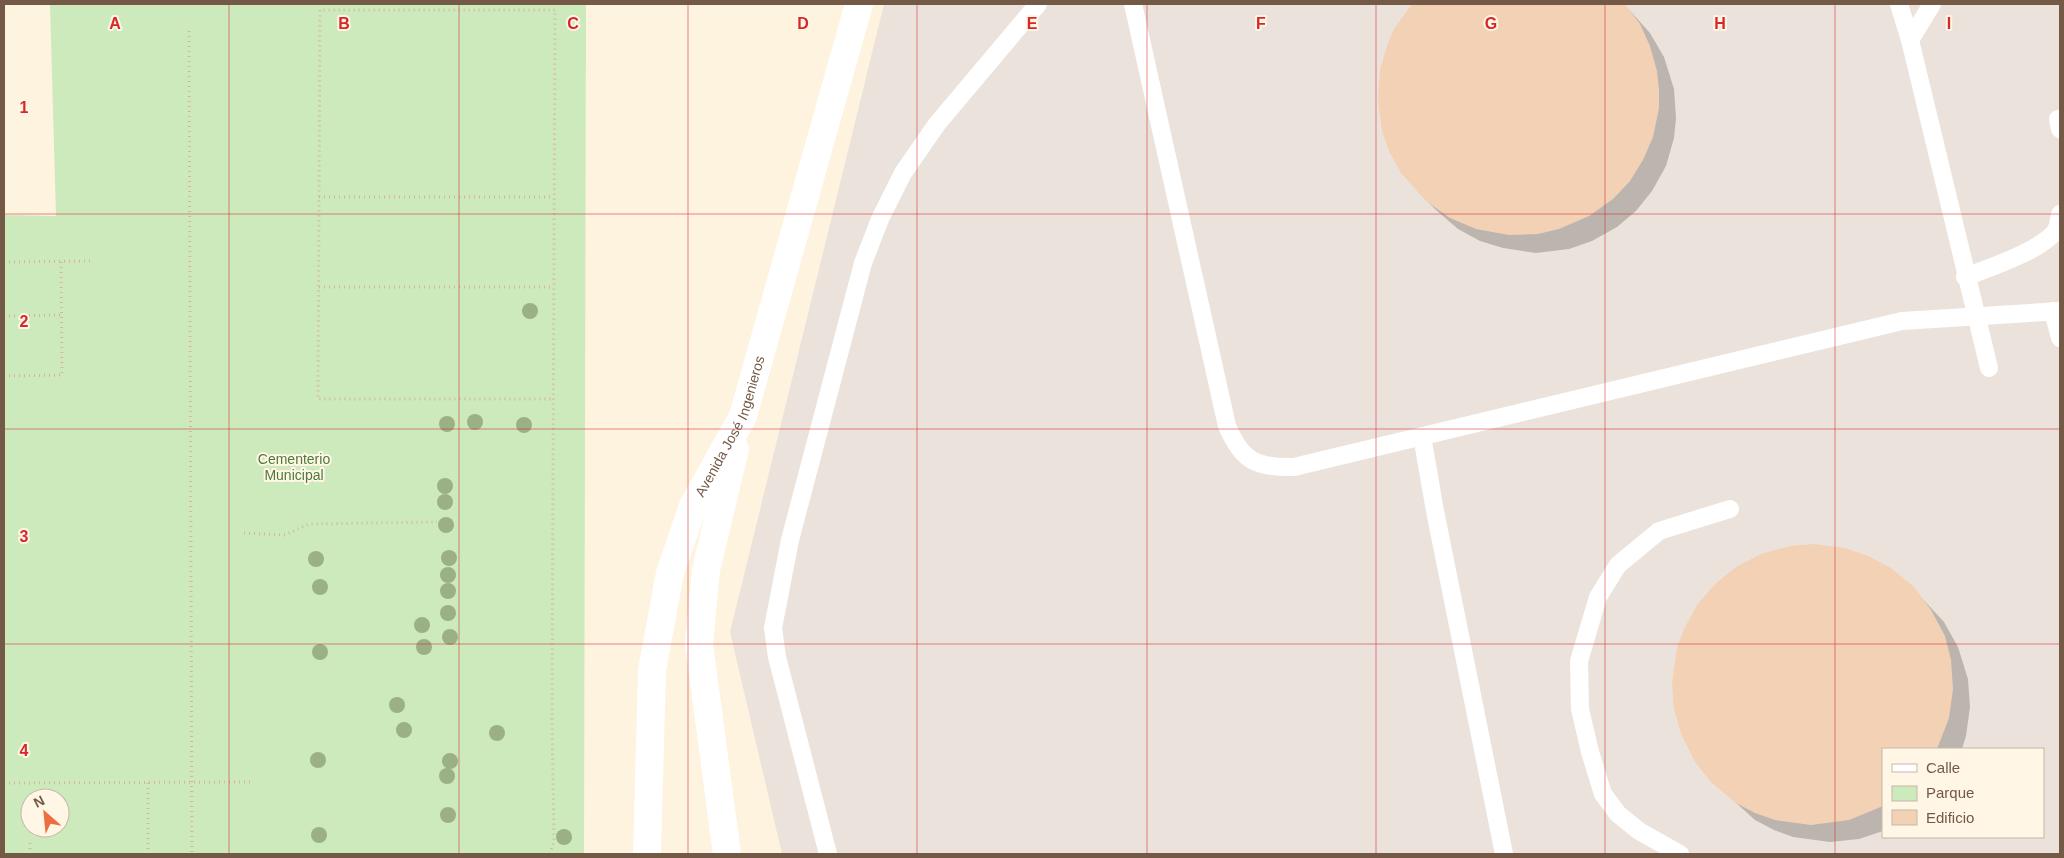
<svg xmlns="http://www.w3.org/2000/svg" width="2064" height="858" font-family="Helvetica,sans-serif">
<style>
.industrial{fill:#ebe3db;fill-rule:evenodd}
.green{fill:#cdeabd;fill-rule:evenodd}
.shadow{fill:#0003}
.building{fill:#f3d1b5}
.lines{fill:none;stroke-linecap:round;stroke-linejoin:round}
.path{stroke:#d8b499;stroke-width:3;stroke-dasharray:1 4;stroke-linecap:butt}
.service{stroke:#fff;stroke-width:18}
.minor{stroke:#fff;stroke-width:28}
.tree{fill:#9cb086}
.grid{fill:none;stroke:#d62828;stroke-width:1;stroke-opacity:0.55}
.labels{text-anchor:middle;stroke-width:4;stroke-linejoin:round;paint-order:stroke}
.street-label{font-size:14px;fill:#745946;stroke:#fff6e6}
.park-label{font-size:14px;fill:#4c7a3d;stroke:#fff6e6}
.grid-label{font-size:16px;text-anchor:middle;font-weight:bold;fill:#d62828;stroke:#fff6e6;stroke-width:4;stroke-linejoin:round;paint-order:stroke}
</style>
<rect width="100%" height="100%" fill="#fdf3df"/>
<path class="industrial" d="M884,4H2060V854H782L730,632ZM1883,749H2043V837H1883Z"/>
<path class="green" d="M50,4H586L584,854H4V215L56,216ZM30,798H60V828H30Z"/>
<g class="shadow">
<polygon points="1414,4 1624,4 1650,33 1664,57 1674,89 1676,118 1674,138 1666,166 1652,191 1636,211 1617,227 1592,241 1569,249 1536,253 1503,248 1480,241 1458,229 1436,210 1418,192 1400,23"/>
<polygon points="1907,582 1944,622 1958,647 1968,679 1970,707 1966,736 1962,749 1883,749 1883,831 1859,839 1830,842 1793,837 1774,830 1755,820 1712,781"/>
</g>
<g class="building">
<polygon points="1412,4 1625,4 1640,24 1650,46 1657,71 1659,91 1659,108 1653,137 1643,160 1630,181 1613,199 1589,216 1559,229 1538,234 1509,235 1476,229 1450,218 1426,201 1401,173 1389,151 1382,131 1378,101 1380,70 1388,43 1394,29"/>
<polygon points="1814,544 1845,548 1868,556 1891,568 1914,587 1931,610 1945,636 1951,660 1953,689 1949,718 1937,749 1883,749 1883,806 1849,820 1811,825 1775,820 1755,813 1736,803 1711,782 1695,762 1682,736 1674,710 1672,683 1677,648 1684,629 1697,605 1715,584 1736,567 1761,554 1790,546"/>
</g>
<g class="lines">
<g class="path">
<polyline points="189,31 192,854"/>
<polyline points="319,197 554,197"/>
<polyline points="4,262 92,261"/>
<polyline points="319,287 554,287"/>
<polyline points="4,316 62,315"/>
<polyline points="4,376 62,375 61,261"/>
<polyline points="244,533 285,535 309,524 437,522"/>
<polyline points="4,783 250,782"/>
<polyline points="30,854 30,839"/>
<polyline points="148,854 148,783"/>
<polyline points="550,854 554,841 552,719 555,10 320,10 318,399 553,399"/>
</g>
<g class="service">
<path d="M1133,4L1227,426C1242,461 1256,468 1294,467L1902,321L2060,311"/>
<polyline points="1899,4 1910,40 1989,368"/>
<polyline points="1910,40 1932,4"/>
<polyline points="2058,119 2060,129"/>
<path d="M1965,277C1989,268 2037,252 2054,233C2058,229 2059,220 2060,214"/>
<polyline points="2053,311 2060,338"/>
<polyline points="1422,436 1435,511 1504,854"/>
<polyline points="828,854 777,657 773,628 790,540 863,263 880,219 903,173 937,124 1038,4"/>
<polyline points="1680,854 1639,831 1618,814 1603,794 1590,752 1580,709 1579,661 1598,597 1618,565 1659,531 1730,509"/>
</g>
<g class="minor">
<path id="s1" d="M647,854L652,670L670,573L693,506L743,416L859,4"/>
<polyline points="727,854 699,644 706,570 735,449"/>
</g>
</g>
<g class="tree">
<circle cx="530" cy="311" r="8"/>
<circle cx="475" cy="422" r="8"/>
<circle cx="447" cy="424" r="8"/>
<circle cx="524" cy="425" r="8"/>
<circle cx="445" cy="486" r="8"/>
<circle cx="445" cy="502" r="8"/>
<circle cx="446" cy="525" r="8"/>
<circle cx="449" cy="558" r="8"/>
<circle cx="316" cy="559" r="8"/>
<circle cx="448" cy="575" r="8"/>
<circle cx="320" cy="587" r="8"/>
<circle cx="448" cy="591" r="8"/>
<circle cx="448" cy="613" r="8"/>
<circle cx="422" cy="625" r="8"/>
<circle cx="450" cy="637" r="8"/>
<circle cx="424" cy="647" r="8"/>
<circle cx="320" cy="652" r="8"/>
<circle cx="397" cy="705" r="8"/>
<circle cx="404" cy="730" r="8"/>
<circle cx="497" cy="733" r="8"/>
<circle cx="318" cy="760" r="8"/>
<circle cx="450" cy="761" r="8"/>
<circle cx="447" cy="776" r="8"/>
<circle cx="448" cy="815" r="8"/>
<circle cx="319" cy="835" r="8"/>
<circle cx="564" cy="837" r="8"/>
</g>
<path class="grid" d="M229,4V854M459,4V854M688,4V854M917,4V854M1147,4V854M1376,4V854M1605,4V854M1835,4V854M4,214H2060M4,429H2060M4,644H2060"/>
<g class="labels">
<g class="street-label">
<text dy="5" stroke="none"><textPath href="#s1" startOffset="442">Avenida José Ingenieros</textPath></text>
</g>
<g class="park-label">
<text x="294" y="464">Cementerio<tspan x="294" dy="16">Municipal</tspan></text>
</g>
</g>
<g class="grid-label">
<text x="115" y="29">A</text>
<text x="344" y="29">B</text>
<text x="573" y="29">C</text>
<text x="803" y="29">D</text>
<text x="1032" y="29">E</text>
<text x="1261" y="29">F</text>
<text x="1491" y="29">G</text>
<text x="1720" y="29">H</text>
<text x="1949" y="29">I</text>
<text x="24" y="113">1</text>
<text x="24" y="327">2</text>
<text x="24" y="542">3</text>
<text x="24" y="756">4</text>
</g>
<rect width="2064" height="858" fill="none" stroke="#745946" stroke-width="10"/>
<rect x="1882" y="748" width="162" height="90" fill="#fff6e6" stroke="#c7b7a6"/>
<rect x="1892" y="764" width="25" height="8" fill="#ffffff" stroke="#c7b7a6"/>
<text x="1926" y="773" font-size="15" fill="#745946">Calle</text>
<rect x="1892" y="786" width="25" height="15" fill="#cdeabd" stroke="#c7b7a6"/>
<text x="1926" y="798" font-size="15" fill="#745946">Parque</text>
<rect x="1892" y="810" width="25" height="15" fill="#f3d1b5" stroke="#c7b7a6"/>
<text x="1926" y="823" font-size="15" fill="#745946">Edificio</text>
<g transform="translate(45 813) rotate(333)"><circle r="24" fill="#fff6e6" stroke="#c7b7a6"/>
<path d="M0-4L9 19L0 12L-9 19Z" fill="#ed6e3e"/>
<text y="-8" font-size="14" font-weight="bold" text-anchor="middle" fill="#745946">N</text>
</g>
</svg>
